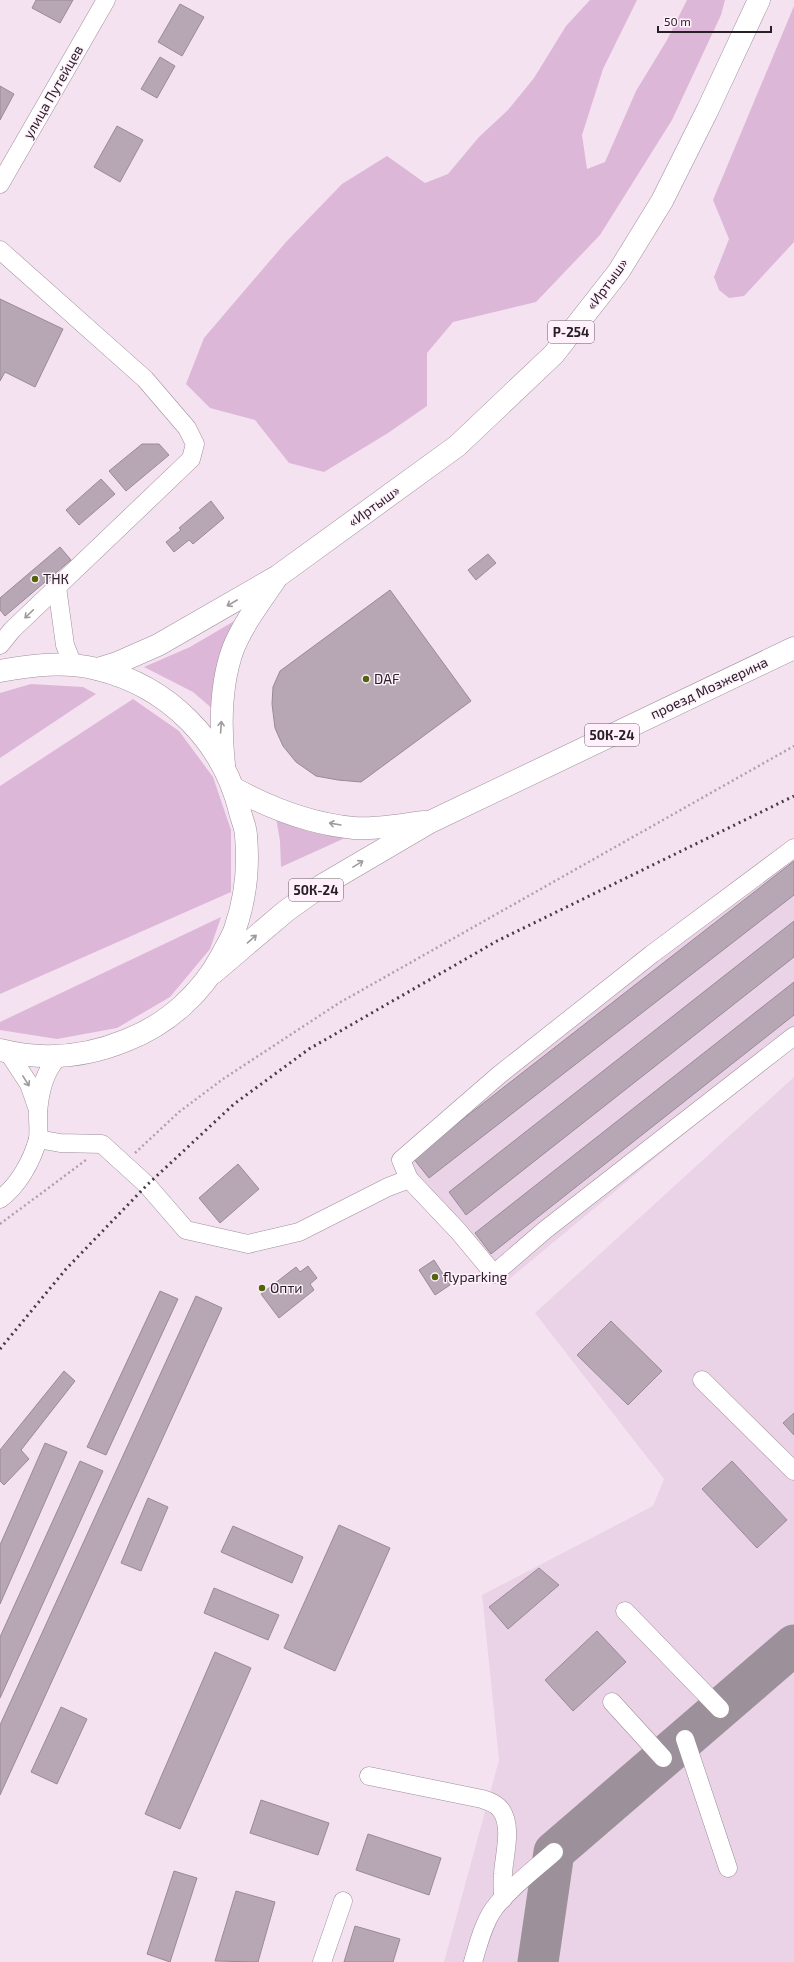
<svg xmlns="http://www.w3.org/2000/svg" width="794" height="1962" font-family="'Exo 2',sans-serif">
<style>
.built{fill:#ebd3e7}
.green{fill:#ddb7d7}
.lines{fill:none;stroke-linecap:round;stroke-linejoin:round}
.taxiway{stroke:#9c909a;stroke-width:41}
.building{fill:#b7a6b3;stroke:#9a8a97}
.minor-casing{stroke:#9e8e9b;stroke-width:19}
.major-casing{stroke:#9e8e9b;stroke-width:23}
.highway-casing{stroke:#9e8e9b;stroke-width:23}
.path{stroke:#afa0ac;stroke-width:2.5;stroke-dasharray:2 3;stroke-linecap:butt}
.minor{stroke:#fff;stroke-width:18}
.major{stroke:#fff;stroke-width:22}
.highway{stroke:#fff;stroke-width:22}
.rail{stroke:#453d44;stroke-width:3;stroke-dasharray:2 4;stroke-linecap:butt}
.oneway{stroke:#9e9b9d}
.poi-dot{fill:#51640d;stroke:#fff0fc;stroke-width:1.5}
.labels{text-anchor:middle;stroke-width:3;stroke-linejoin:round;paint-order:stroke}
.shield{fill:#fff0fc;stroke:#685e66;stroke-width:1}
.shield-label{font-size:13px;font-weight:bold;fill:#272026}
.street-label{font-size:14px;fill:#272026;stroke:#fff0fc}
.poi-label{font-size:14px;fill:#272026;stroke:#fff0fc;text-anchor:start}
</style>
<rect width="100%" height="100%" fill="#f4e2f1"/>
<g class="built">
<polygon points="794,849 794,1043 502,1285 397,1155"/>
<polygon points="794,1077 794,1962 444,1962 499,1760 482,1595 653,1506 664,1479 535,1313"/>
</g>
<g class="green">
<polygon points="590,0 637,0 603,69 582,135 587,169 605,162 636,91 667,40 687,0 725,0 721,15 672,120 600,235 536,302 453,322 427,353 427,406 388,433 324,472 289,463 255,420 210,408 186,384 204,338 286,242 342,184 387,156 425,183 448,174 479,137 508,110 534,78 566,26"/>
<polygon points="794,6 794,242 744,296 729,298 719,290 714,277 729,239 713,200"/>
<polygon points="241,617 214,710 193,692 144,667 190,647"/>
<polygon points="31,684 83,687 96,694 0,758 0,693"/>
<polygon points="133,699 179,731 213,777 231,830 231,892 0,994 0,786"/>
<path d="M276,818C300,831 317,834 345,838L281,867L280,841Z"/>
<polygon points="221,917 210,949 170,997 117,1028 57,1039 0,1030 0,1022"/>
</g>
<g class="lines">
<polyline class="taxiway" points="538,1962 554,1852 794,1645"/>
</g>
<g class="building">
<polygon points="36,0 73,0 60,23 32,8"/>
<polygon points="180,4 204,17 182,56 158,42"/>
<polygon points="160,57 175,66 157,98 141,89"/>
<polygon points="0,86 14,94 0,120"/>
<polygon points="117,126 143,140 120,182 94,167"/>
<polygon points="0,299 63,329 35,387 5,372 0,381"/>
<polygon points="142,444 159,444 169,455 126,491 109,471"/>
<polygon points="101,479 115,494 79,525 66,510"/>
<polygon points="211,501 224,518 193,544 189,540 174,552 166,542 181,530 179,528"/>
<polygon points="60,547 71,560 5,616 0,610 0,598"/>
<polygon points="488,554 496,563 476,580 468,570"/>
<polygon points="390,590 471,701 361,782 338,780 316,776 296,762 283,746 275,728 272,704 273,687 280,671"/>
<polygon points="794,861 794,895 429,1178 413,1158"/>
<polygon points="794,921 794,957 466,1215 449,1192"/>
<polygon points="794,982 794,1015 491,1254 475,1233"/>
<polygon points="238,1164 259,1189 220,1223 199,1198"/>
<polygon points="434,1260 450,1285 435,1295 419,1270"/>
<polygon points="308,1266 317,1278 310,1284 314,1290 279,1318 261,1294 296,1267 300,1272"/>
<polygon points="160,1291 178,1299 106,1455 87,1447"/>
<polygon points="196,1296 222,1308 0,1795 0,1725"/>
<polygon points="611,1321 662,1371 628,1405 577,1355"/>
<polygon points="64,1371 75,1381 21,1450 29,1459 4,1485 0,1481 0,1450"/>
<polygon points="794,1413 794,1435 783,1423"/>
<polygon points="45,1443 67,1452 0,1604 0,1545"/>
<polygon points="80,1461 103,1471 0,1698 0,1637"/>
<polygon points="732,1461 787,1520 757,1548 702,1489"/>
<polygon points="148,1498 168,1507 141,1571 121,1563"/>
<polygon points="339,1525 390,1548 335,1671 284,1648"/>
<polygon points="233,1526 303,1557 292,1583 221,1552"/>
<polygon points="539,1568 559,1585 508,1629 489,1607"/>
<polygon points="214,1588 279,1615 268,1640 204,1613"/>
<polygon points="597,1631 626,1662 573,1711 545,1680"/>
<polygon points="215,1652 251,1668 180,1829 145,1814"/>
<polygon points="61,1707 87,1719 57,1784 31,1772"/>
<polygon points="261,1800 329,1823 318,1855 250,1833"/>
<polygon points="368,1834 441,1858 429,1895 356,1870"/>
<polygon points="174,1871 197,1878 170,1962 147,1954"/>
<polygon points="236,1891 275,1902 258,1962 215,1961"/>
<polygon points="355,1926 400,1939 393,1962 344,1962"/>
</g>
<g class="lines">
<g class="minor-casing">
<g id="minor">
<polyline points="0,184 106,0"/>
<polyline points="0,250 145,379 187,428 195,444 191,459 12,630 0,645"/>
<polyline points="57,587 65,645 73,665"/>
<polyline points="8,1052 29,1084 38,1110"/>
<polyline points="38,1139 60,1143 102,1144 147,1185 186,1230 248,1244 299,1232 388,1187 409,1179 459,1232 494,1274 545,1230 794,1036"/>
<polyline points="409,1179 401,1160 499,1075 652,954 794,848"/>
<path d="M0,1199C18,1186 32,1161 38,1139C39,1132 38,1122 38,1115C39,1094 44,1072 58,1057"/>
<polyline points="702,1380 794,1471"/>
<polyline points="625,1611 720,1709"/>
<polyline points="612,1702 663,1758"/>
<polyline points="685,1739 728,1868"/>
<path d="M369,1776L482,1799C489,1801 497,1804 501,1810C513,1827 504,1855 503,1874C502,1883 503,1891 503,1899"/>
<polyline points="322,1962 343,1901"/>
<path d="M473,1962C478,1945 483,1925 493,1910C507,1890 535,1869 554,1852"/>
</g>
</g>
<g class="major-casing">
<g id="major">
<path d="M235,789C272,809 312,824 354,828C372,830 405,824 425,822"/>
<polyline points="213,973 286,911 321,886 430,822 794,648"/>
</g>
</g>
<g class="highway-casing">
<g id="highway">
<polyline points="98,669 117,663 158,645 278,576 457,446 554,354 619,271 662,201 708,109 759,0"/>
<path d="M0,671C32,665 64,661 97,669C168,686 223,741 240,812C242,820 246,828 246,836C249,868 245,900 235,929C232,938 226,947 222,955C202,993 168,1024 127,1040C86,1057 43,1061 0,1050"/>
<path d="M224,765C220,727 220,685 233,649C243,624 260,602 275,580"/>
</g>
</g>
<g class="path">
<polyline points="135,1153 179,1112 223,1079 339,1003 794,746"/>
<polyline points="0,1224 86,1160"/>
</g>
<use href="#minor" class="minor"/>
<use href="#major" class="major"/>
<use href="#highway" class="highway"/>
<polyline class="rail" points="0,1349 66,1269 147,1185 234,1104 309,1049 497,941 794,796"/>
</g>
<defs><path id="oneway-shaft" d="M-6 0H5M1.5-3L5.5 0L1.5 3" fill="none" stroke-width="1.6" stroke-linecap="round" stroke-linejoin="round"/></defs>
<g class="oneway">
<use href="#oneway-shaft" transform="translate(232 603) rotate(150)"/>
<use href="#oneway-shaft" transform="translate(29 614) rotate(136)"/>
<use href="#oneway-shaft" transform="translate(221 727) rotate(-86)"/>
<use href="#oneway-shaft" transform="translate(335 824) rotate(-170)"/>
<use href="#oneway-shaft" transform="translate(358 864) rotate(-31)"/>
<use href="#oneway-shaft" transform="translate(252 939) rotate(-41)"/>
<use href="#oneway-shaft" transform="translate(26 1081) rotate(58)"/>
</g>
<g class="poi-dot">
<circle cx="35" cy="579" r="4"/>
<circle cx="366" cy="679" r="4"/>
<circle cx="435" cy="1277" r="4"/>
<circle cx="262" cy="1288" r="4"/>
</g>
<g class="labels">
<g class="shield">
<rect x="548" y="321" width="46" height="22" rx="3"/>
<rect x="585" y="724" width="54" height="22" rx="3"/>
<rect x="289" y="879" width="54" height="22" rx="3"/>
</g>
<g class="shield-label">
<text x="571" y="337">Р-254</text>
<text x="612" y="740">50К-24</text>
<text x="316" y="895">50К-24</text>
</g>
<g class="street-label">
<text transform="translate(53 92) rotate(-60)" y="5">улица Путейцев</text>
<text transform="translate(607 284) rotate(-54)" y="5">«Иртыш»</text>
<text transform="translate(374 506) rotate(-36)" y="5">«Иртыш»</text>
<text transform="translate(709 688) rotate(-25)" y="5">проезд Мозжерина</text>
</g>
<g class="poi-label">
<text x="43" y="584">ТНК</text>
<text x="374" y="684">DAF</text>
<text x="443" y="1282">flyparking</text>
<text x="270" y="1293">Опти</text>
</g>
</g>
<path d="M658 26v6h113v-6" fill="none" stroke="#272026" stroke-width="2"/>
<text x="664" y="26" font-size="12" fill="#272026" stroke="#fff0fc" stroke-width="3" paint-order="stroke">50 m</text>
</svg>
